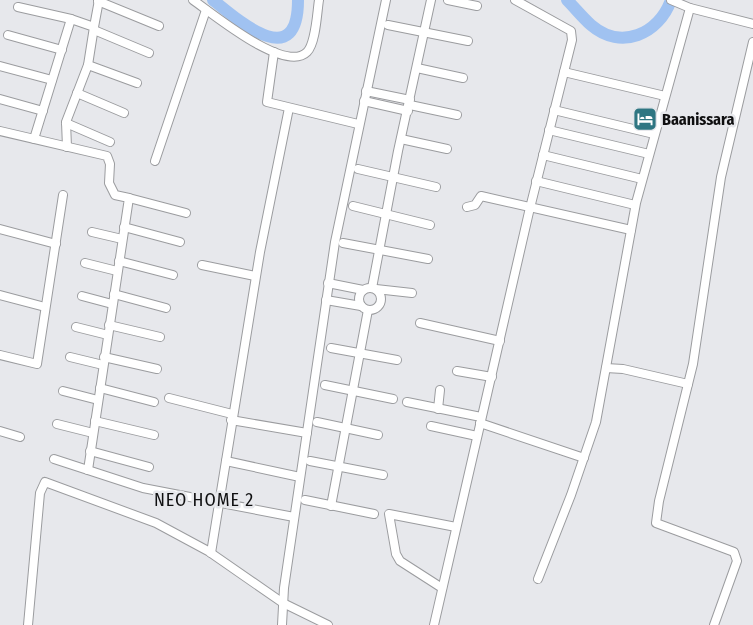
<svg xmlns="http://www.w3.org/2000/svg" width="753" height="625" font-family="'Fira Sans Condensed',sans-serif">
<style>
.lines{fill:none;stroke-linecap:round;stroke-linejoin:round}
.river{stroke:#a0c2f1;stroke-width:12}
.minor-casing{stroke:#9b9c9f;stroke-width:10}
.minor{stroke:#fff;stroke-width:8}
.labels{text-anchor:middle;stroke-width:5;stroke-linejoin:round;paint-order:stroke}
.poi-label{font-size:16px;font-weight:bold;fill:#0f0f10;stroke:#e7e8ec;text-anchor:start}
.neighbourhood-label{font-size:18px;letter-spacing:1px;fill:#0f0f10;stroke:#e7e8ec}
</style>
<rect width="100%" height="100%" fill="#e7e8ec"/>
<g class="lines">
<g class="river">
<path d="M213,0C241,23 298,72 298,0"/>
<path d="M567,0C575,8 582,17 591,25C621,51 659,34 671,0"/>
</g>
<g class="minor-casing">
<g id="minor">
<path d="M193,0C212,13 285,74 307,52C316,43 317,12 319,0"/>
<polyline points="448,0 477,6"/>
<polyline points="671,0 690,8 753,24"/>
<polyline points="98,1 159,26"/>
<polyline points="18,7 71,19"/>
<polyline points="388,25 468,41"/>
<polyline points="94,27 99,0"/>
<polyline points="94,30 149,53"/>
<polyline points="8,35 62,50"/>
<polyline points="274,52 267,102 358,124"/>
<polyline points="88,65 137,83"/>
<polyline points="0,66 52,80"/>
<polyline points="417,68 463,78"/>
<polyline points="564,72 665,96"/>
<polyline points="366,91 410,100"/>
<polyline points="77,93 124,113"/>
<polyline points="0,99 43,111"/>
<polyline points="364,101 408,111"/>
<polyline points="410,105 457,115"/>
<polyline points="554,110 654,134"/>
<polyline points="66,123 110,142"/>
<polyline points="549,130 649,154"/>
<polyline points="0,131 107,156 110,164 109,183 115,195 129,198 88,470"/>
<polyline points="34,139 71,19 94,27 88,65 66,122 67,147"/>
<polyline points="401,139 447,149"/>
<polyline points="543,155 642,179"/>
<polyline points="155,161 206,10"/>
<polyline points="358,169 436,187"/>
<polyline points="536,181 635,205"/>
<polyline points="129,198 186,213"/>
<polyline points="353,206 430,225"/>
<polyline points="467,207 475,205 481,196 631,230"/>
<polyline points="124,227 180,242"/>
<polyline points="0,229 56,244"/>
<polyline points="92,232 122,239"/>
<polyline points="343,243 428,259"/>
<polyline points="119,261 173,275"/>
<polyline points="85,263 117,271"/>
<polyline points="202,265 255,276"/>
<polyline points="328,283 363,290"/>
<circle cx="370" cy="299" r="11"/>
<polyline points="372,288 398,151 431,0"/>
<polyline points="376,289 412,293"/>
<polyline points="114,294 166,308"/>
<polyline points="0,295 45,307"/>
<polyline points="82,296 112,304"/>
<polyline points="326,300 361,306"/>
<polyline points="420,323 500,341"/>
<polyline points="109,325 160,337"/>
<polyline points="76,327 108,335"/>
<polyline points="331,348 397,360"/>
<polyline points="0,355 37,364 63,195"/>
<polyline points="70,357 103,365"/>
<polyline points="104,357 157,369"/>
<polyline points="606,368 623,369 688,384"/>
<polyline points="457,371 492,377"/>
<polyline points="325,385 393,399"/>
<polyline points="100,388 154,402"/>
<polyline points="63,391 98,400"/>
<polyline points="169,398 232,414"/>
<polyline points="407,402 481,417"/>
<polyline points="438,409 440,390"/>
<polyline points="231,420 307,433"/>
<polyline points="95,421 154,435"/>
<polyline points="317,422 378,435"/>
<polyline points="480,423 584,458"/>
<polyline points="57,424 93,433"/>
<polyline points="431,426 477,436"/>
<polyline points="0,431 20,437"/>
<polyline points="90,451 149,467"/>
<polyline points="54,459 143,488 294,517"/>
<polyline points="226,461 300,477"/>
<polyline points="310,461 383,475"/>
<polyline points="305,500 374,514"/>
<polyline points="331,506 368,310"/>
<polyline points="211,553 260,252 289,108"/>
<polyline points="538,579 571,495 596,422 636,203 690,8"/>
<polyline points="442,588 400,561 396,554 389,514 456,527"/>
<polyline points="28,625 40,493 45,482 156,523 208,551 283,603 328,625"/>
<polyline points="282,625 284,588 335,242 386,0"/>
<polyline points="434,625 529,212 572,40 571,31 515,0"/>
<polyline points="714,625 737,561 734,552 656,523 659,501 693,364 721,177 753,42"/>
</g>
</g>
<use href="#minor" class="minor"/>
</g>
<defs>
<g id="hotel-square" transform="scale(1.25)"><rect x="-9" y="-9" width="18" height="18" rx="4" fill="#2f7682" stroke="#e7e8ec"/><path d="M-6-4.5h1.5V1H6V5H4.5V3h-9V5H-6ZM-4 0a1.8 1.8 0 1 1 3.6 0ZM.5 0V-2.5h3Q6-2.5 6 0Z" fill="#fff"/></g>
</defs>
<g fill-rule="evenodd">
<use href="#hotel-square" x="645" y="119"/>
</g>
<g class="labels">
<g class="poi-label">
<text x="662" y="125">Baanissara</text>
</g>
<g class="neighbourhood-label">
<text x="204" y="506">NEO HOME 2</text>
</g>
</g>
</svg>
